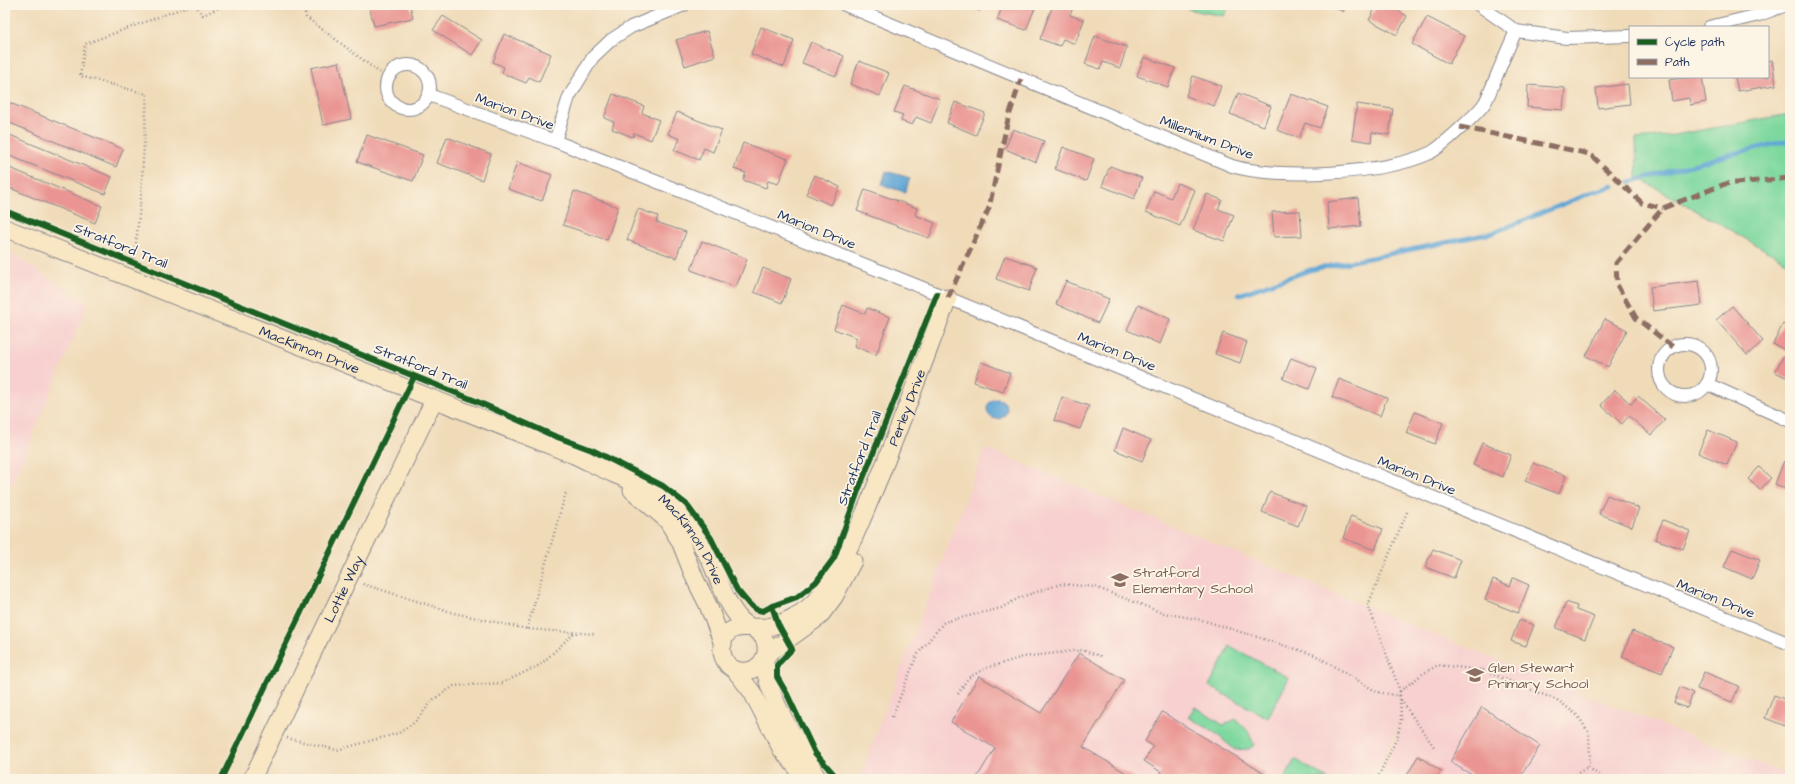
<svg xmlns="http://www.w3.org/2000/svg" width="1795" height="784" font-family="'Architects Daughter',sans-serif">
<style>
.built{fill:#f7d0cf}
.green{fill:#7dd89e;stroke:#4c847e}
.water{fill:#5fa5d5;stroke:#3d6a9a}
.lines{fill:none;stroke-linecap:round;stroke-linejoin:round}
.stream{stroke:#5fa5d5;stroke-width:4.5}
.building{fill:#ea9593}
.street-casing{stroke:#86858c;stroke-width:14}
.secondary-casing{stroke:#86858c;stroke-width:19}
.path{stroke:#86858c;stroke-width:2.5;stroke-dasharray:1 3;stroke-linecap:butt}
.street{stroke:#fff;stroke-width:12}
.secondary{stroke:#f9e7c3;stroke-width:17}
.quiet{stroke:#8d6e63;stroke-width:5;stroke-dasharray:10 5;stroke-linecap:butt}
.cycleway-casing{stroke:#fcf5e5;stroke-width:8}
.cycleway{stroke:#1b5e20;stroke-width:6}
.labels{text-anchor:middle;stroke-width:3.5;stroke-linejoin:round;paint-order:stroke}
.street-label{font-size:14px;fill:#1b2f5e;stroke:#fcf5e5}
.education-label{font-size:14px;fill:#785e54;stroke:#fcf5e5;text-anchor:start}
</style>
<rect width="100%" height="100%" fill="#fcf5e5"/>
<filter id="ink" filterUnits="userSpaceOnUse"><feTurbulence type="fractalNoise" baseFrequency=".025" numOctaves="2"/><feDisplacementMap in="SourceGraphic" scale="8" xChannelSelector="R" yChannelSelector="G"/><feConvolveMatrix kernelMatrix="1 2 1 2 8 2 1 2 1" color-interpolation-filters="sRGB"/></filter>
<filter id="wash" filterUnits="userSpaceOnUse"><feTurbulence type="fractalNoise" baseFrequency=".012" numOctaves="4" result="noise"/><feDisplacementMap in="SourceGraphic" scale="16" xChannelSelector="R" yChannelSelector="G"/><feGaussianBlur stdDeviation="0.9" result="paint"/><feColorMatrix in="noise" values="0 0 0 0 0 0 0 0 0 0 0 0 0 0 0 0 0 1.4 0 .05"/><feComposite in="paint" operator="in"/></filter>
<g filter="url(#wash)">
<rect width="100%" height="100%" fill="#f0dbb9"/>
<g class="built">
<polygon points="5,249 88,304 5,500"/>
<polygon points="985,448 1425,631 1790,776 1790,779 1376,779 1397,738 1400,723 1374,779 859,779"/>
</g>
<g class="green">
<polygon points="1179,5 1230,5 1224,16 1191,10"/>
<polygon points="1790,114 1790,264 1637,177 1636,139 1669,136"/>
<polygon points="1230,646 1289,678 1268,718 1209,686"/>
<polygon points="1195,707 1223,725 1236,719 1248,731 1254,745 1249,749 1235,750 1213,731 1188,717"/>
<polygon points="1295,759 1328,779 1284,779"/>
</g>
<g class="water">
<polygon points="886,171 910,178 905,192 882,185"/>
<circle cx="997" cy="409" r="10"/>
</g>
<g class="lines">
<g class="stream">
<polyline points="1630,182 1732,154 1790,140"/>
<polyline points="1238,295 1310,270 1493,233 1593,192 1613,186"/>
</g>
</g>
<g id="blocks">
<g class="building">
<polygon points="376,5 410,5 413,18 374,26 369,6"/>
<polygon points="964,5 982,5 980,11"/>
<polygon points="1003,5 1027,5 1035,8 1026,30 997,20"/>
<polygon points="1053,5 1074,5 1070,15 1084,20 1075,44 1063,39 1060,46 1040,39"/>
<polygon points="1331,5 1347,5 1343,12"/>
<polygon points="1377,5 1387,5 1407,16 1397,35 1369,20"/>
<polygon points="443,16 482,40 472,55 433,30"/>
<polygon points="1427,17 1464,36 1449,64 1412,44"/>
<polygon points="761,27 794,40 784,67 751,54"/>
<polygon points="707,31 715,56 685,66 676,40"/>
<polygon points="504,34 551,54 539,82 529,77 526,83 502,73 504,67 493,62"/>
<polygon points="1095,36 1127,47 1120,68 1103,62 1100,69 1085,64"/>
<polygon points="811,42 844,56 836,76 802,63"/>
<polygon points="1144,57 1175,68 1168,87 1137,76"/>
<polygon points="1772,60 1776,85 1738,91 1735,77 1768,77 1768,61"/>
<polygon points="859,61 889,73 880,96 850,84"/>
<polygon points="339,62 351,119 323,125 311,68"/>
<polygon points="1193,76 1221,86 1214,106 1186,96"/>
<polygon points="1691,77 1702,77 1706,102 1690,105 1689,98 1672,101 1669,80"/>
<polygon points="1628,84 1630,104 1598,108 1596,88"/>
<polygon points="1528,85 1565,88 1563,110 1527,107"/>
<polygon points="905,86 940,99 931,123 916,117 912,125 901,121 903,115 894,112"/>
<polygon points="1238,93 1271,106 1264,126 1230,114"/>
<polygon points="613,94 644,106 642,113 659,120 651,140 634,133 633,137 612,129 614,122 604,118"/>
<polygon points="1291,94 1328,107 1320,128 1305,123 1299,138 1277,130"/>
<polygon points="5,101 123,149 116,167 5,121"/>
<polygon points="955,102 985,113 976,135 947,123"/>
<polygon points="1357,104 1393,109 1389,135 1372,132 1371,142 1352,139"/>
<polygon points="677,112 722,130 713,152 704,148 699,160 674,150 680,139 668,134"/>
<polygon points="1013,129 1044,141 1036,162 1005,149"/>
<polygon points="5,133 112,177 105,194 5,154"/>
<polygon points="367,135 423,155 413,181 357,162"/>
<polygon points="447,137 491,154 482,180 437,163"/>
<polygon points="743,143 788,159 778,184 768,181 766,188 743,180 746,173 734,169"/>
<polygon points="1063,147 1094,159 1086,181 1055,169"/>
<polygon points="517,162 552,175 542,201 508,189"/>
<polygon points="5,166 102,206 95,223 5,186"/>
<polygon points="1110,166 1142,178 1134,199 1102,186"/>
<polygon points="815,175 840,187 831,205 806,194"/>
<polygon points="1177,183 1195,190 1180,226 1146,212 1154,191 1171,198"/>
<polygon points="865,189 917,208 915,215 935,223 929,238 857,211"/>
<polygon points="574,191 618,207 607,240 563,225"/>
<polygon points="1207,194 1222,200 1218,209 1234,215 1224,241 1193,230"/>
<polygon points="1358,198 1361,226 1329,229 1327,202"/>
<polygon points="638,209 658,216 656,222 686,232 676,258 627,240"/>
<polygon points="1300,211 1302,236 1274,237 1272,212"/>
<polygon points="702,241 747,259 736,287 691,270"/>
<polygon points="1005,256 1037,267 1029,291 996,279"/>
<polygon points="763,268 791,279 782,303 754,292"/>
<polygon points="1066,281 1109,299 1098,323 1056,304"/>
<polygon points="1699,281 1702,305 1653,311 1650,287"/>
<polygon points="843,305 865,314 867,308 890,317 876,355 854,346 857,338 834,329"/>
<polygon points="1138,305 1170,319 1160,344 1127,330"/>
<polygon points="1732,306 1763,341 1747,355 1716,320"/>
<polygon points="1605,319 1627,330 1608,367 1586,356"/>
<polygon points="1783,324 1790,328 1789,352 1773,344"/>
<polygon points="1223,333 1247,342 1240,363 1215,354"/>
<polygon points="1784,355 1790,358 1790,379 1775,372"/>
<polygon points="1291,358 1317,368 1309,389 1283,379"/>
<polygon points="981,362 1010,373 1003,392 974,382"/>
<polygon points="1339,379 1387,398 1380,416 1332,397"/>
<polygon points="1615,390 1631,404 1638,396 1665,420 1651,435 1629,416 1622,424 1601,405"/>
<polygon points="1062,397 1089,406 1080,429 1054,420"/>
<polygon points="1415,412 1443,423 1435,444 1406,433"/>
<polygon points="1123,428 1151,440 1142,461 1115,450"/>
<polygon points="1708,430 1737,442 1727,465 1698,453"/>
<polygon points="1482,443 1511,455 1503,477 1473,465"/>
<polygon points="1784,461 1790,464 1790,490 1775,484"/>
<polygon points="1533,463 1566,476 1559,494 1525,481"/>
<polygon points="1759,467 1771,478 1760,490 1748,479"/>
<polygon points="1270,492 1306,506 1298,526 1262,512"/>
<polygon points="1607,495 1639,508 1632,527 1599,514"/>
<polygon points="1351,516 1383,529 1375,550 1343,538"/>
<polygon points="1663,520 1690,531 1683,549 1655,539"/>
<polygon points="1433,549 1461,560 1454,578 1425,567"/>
<polygon points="1732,549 1760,560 1752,579 1724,567"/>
<polygon points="1513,578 1529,585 1518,613 1485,600 1493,579 1510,586"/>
<polygon points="1566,602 1577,606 1576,610 1594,617 1585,639 1556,628"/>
<polygon points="1519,620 1534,625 1526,646 1511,641"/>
<polygon points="1632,631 1673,647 1662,673 1622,657"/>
<polygon points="1079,653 1124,680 1083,747 1136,779 976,779 995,748 951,722 979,676 1041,713"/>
<polygon points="1704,672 1739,686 1732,702 1697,689"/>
<polygon points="1680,687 1693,693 1687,708 1674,703"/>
<polygon points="1774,695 1790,701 1790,728 1765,718"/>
<polygon points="1482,707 1540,746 1519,779 1473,779 1474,776 1450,762"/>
<polygon points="1162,712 1265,774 1263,779 1157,779 1161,772 1144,761 1153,746 1145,741"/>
<polygon points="1418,756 1441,771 1437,778 1439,779 1405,779"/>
</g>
</g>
</g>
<g filter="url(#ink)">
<use href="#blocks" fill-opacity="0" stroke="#86858c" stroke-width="1"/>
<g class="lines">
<g class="street-casing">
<g id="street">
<path d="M845,5L1232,166C1278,180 1386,174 1430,153C1440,148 1477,114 1484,104C1488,98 1491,89 1494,82C1501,65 1508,48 1516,31"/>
<polyline points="1479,5 1516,31 1567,38 1630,36"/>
<polyline points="1709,27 1759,15 1786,5"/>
<circle cx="408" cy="87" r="22"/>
<polyline points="429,95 555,141 948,298 1790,644"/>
<polyline points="555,141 569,97 593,57 611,40 631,27 684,5"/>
<circle cx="1685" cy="370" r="26"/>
<polyline points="1707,384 1790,421"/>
</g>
</g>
<g class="secondary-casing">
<g id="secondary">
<path id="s1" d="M5,228L574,455C587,461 600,468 614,474C632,482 651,488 667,502C684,517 699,540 710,560C719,580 726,604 741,620C749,628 761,630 765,641C768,651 765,661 757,667C749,673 736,673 728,665C724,660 721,653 722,646C726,618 755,631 772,626C787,622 807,611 817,599C847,562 864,514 882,471C905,413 926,356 948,298"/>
<polyline points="632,490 667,520 680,541 695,579 708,605 723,644"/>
<polyline points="765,658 770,652 819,617 834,597 853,561"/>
<path d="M765,658C760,686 803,752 818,779"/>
<polyline points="734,669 752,692 782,750 806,779"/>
<path id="s2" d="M252,779L434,400"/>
</g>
</g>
<g class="path">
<polyline points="195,5 203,15 226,5"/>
<polyline points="304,5 306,17 388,79"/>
<polyline points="134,263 141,196 147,94 80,76 85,44 191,5"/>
<polyline points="1407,512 1368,605 1400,691 1424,673 1438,665 1483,670 1559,701 1578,716 1589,733 1590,758 1588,767"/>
<polyline points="363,584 454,613 527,629 594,634"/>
<polyline points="527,629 566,492"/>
<polyline points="958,694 968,678 986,668 1023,657 1082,650 1103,657"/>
<polyline points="1401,700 1434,747"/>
<polyline points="892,717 917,655 944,622 1001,608 1021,597 1061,584 1095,587 1163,613 1202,620 1315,655 1377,692 1401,696"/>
<polyline points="287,738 337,750 399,733 415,722 434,699 454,686 502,683 540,665 574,633"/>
<polyline points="1377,779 1397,738 1401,720 1400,691"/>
<polyline points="1568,779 1588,767 1604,779"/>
</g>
<use href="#street" class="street"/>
<use href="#secondary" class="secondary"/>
<g class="quiet">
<polyline points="1460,127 1590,154 1642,203 1663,208"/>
<polyline points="948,298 989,208 1008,119 1021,79"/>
<polyline points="1673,347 1636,318 1617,285 1616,263 1663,208 1725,184 1790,178"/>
</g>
<g class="cycleway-casing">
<g id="cycleway">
<polyline points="5,211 471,399 552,435 592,450 663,486 686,504 711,538 737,590 748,603 755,609 763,611 772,606 778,624 792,649 777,665 777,677 787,694 815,753 838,779"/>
<polyline points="772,606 797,597 816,582 834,558 858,491 937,294"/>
<polyline points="221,779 414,377"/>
</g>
</g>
<use href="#cycleway" class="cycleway"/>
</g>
</g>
<defs>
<g id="school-bare" transform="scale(1.38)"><path d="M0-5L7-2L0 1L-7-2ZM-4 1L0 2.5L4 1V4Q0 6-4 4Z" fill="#8d6e63" stroke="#fcf5e5" stroke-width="2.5" paint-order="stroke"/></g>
</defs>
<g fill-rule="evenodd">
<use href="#school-bare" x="1120" y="580"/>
<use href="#school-bare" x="1475" y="675"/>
</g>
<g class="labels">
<g class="street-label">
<text transform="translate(515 111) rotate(20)" y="5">Marion Drive</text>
<text transform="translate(1207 137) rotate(21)" y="5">Millennium Drive</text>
<text transform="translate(817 229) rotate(22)" y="5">Marion Drive</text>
<text transform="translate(121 245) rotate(22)" y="5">Stratford Trail</text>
<text dy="5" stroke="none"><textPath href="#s1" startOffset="328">MacKinnon Drive</textPath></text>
<text transform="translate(1117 351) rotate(22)" y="5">Marion Drive</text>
<text transform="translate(421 366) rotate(22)" y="5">Stratford Trail</text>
<text dy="5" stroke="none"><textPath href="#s1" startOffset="1296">Perley Drive</textPath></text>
<text transform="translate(859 458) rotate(-69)" y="5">Stratford Trail</text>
<text transform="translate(1417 475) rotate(22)" y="5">Marion Drive</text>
<text dy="5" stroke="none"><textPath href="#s1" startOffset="762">MacKinnon Drive</textPath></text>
<text dy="5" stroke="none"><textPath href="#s2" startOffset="211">Lottie Way</textPath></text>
<text transform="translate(1716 598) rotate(22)" y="5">Marion Drive</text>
</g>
<g class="education-label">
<text x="1133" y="577">Stratford<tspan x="1133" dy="16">Elementary School</tspan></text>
<text x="1488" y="672">Glen Stewart<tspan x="1488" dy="16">Primary School</tspan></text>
</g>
</g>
<rect width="1795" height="784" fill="none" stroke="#fcf5e5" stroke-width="20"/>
<rect x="1629" y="26" width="140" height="52" fill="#fcf5e5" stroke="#a2a6af"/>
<rect x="1637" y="39" width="20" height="6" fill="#1b5e20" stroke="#a2a6af"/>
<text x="1665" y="46" font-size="12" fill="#1b2f5e">Cycle path</text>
<rect x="1637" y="59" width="20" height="6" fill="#8d6e63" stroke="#a2a6af"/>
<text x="1665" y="66" font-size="12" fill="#1b2f5e">Path</text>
</svg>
